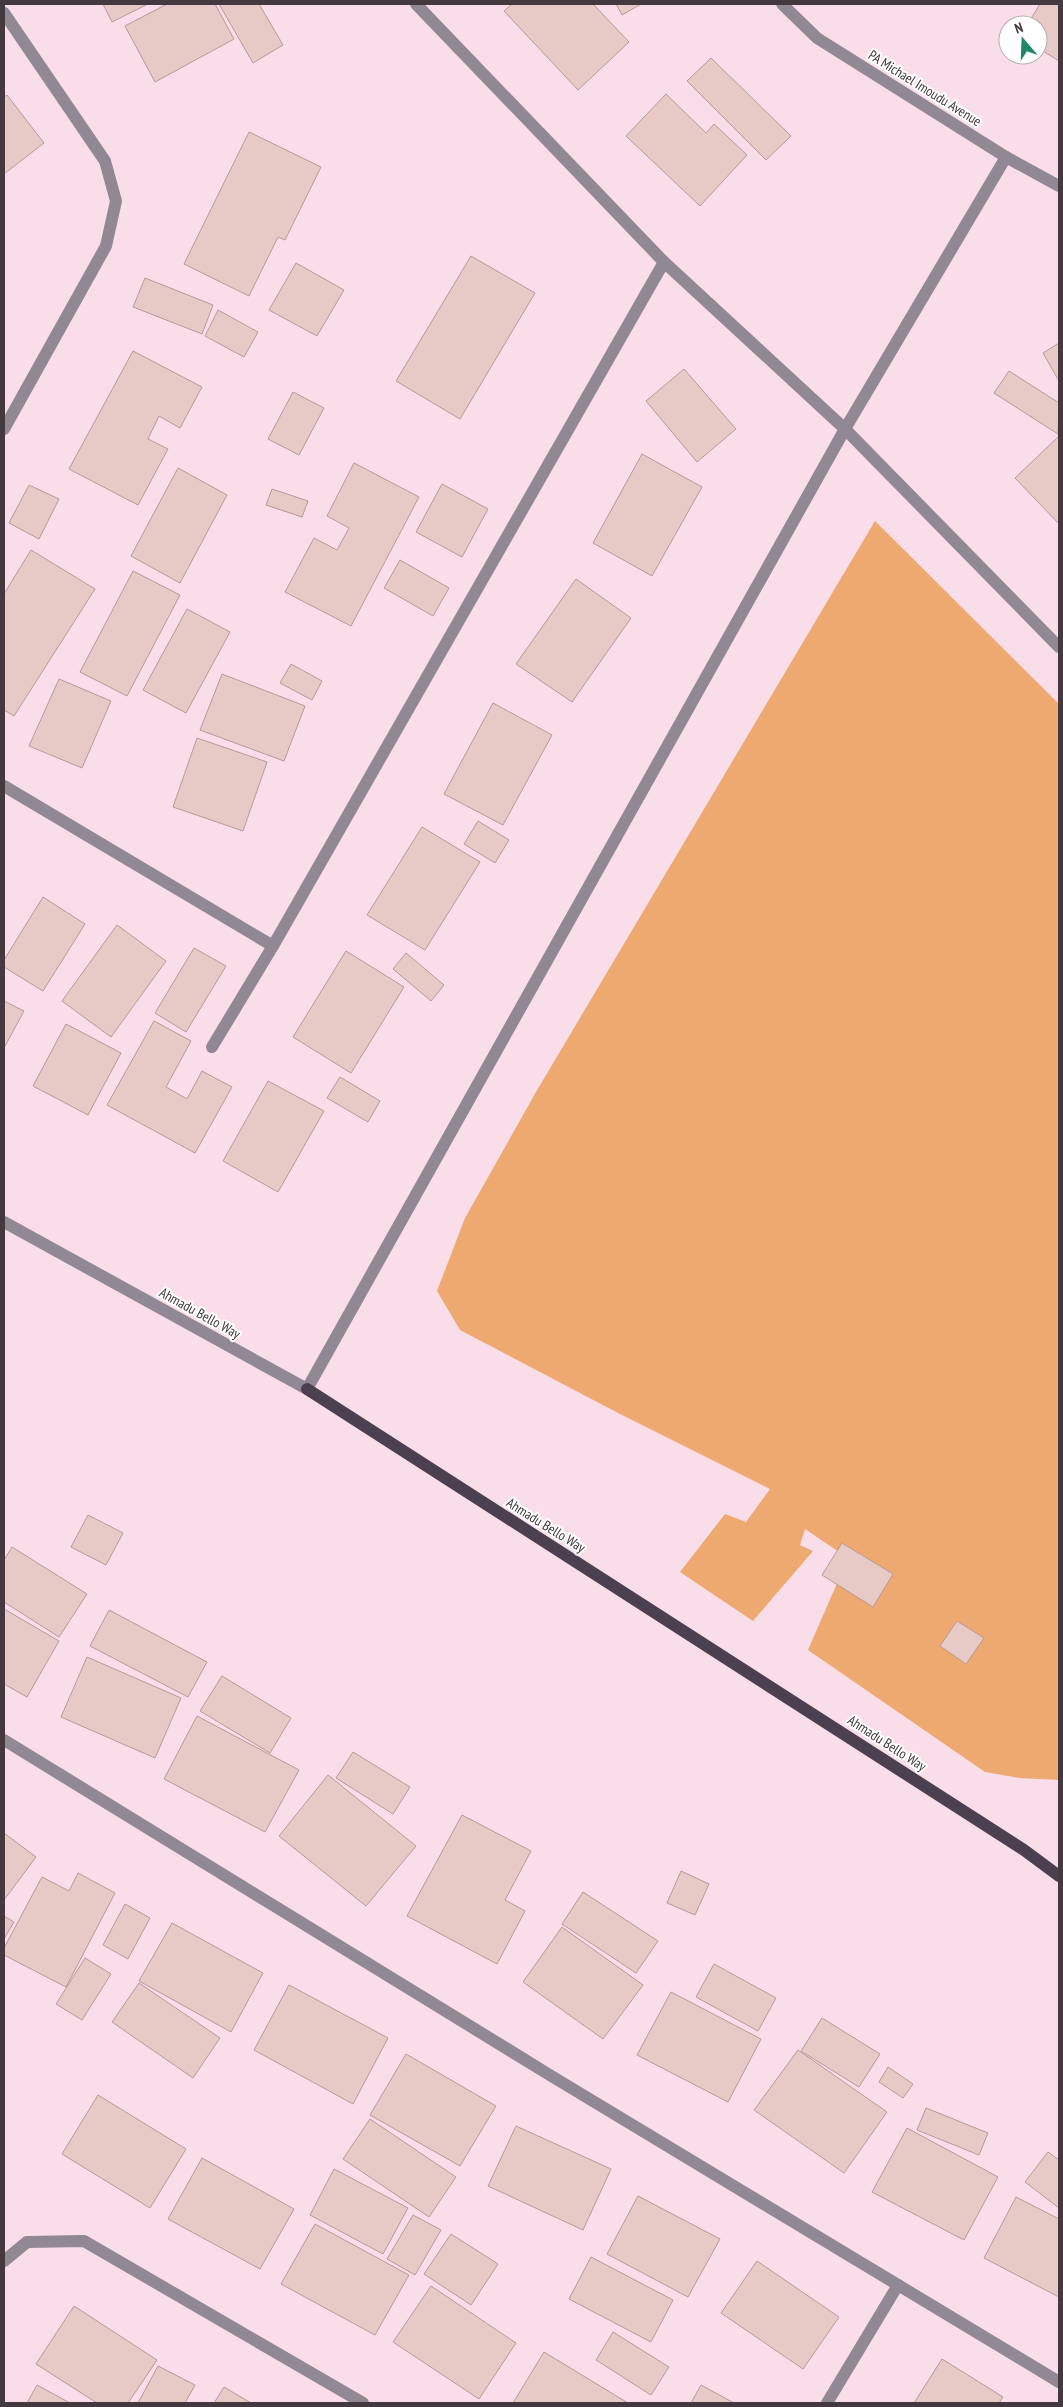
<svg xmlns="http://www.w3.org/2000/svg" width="1063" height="2407" font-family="'PT Sans Narrow',sans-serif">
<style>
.green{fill:#eea970}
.building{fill:#e7c9c5;stroke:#b79a97}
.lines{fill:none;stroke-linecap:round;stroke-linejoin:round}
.minor{stroke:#908993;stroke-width:12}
.major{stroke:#4b404f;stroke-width:12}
.labels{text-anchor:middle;stroke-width:4;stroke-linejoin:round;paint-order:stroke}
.street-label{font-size:14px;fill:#44393e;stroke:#fff}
</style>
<rect width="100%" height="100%" fill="#f9dde9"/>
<polygon class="green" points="875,521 1059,704 1059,1780 1020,1778 985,1772 808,1650 848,1558 805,1529 800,1545 813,1551 753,1621 680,1572 725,1514 746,1522 770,1489 620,1414 460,1330 437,1291 465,1218 536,1092"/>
<g class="building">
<polygon points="103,4 148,4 112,22"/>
<polygon points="167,4 215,4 234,39 155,82 125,26"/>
<polygon points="219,4 259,4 283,45 253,63"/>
<polygon points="512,4 593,4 629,42 578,90 504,11"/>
<polygon points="616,4 641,4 622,15"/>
<polygon points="1040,4 1059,4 1059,61 1038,48 1038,25 1027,25"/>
<polygon points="711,58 791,136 766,160 687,81"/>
<polygon points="666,94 706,133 714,124 747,155 700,206 626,136"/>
<polygon points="7,95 44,143 4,174 4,97"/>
<polygon points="249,132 321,167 285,240 278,237 249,296 184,264"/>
<polygon points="471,256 535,293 460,419 396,381"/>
<polygon points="296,263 344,290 317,336 269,310"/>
<polygon points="145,278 213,305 202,334 133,307"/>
<polygon points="218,310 258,332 244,357 205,336"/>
<polygon points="1059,343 1059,381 1043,353"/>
<polygon points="133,351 202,387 180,428 159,416 148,439 168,449 138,505 69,469"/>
<polygon points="684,369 736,429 697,462 646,401"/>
<polygon points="1009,371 1059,403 1058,434 994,393"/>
<polygon points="293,392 324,408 299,455 268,439"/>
<polygon points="1059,436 1059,524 1015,478"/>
<polygon points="642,454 702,487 652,576 593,543"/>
<polygon points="354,463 419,497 351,626 285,592 314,538 337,550 349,528 327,516"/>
<polygon points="178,468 227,495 180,583 131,556"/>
<polygon points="442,484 488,509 462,557 416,532"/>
<polygon points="29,485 59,499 39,539 9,523"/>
<polygon points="272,489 308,501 302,517 266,505"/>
<polygon points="31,550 95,589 14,716 4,710 4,594"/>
<polygon points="400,560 449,588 433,616 384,588"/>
<polygon points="133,571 180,595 127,696 80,672"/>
<polygon points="576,579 631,618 572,702 516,664"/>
<polygon points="187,609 230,632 186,713 143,690"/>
<polygon points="291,664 322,681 312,700 280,683"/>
<polygon points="222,674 305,706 284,761 200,730"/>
<polygon points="59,679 111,701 82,768 29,746"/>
<polygon points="493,703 552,735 503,825 444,794"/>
<polygon points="197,738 267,762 243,831 173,807"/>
<polygon points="478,821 509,840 495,863 464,844"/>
<polygon points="422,827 480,862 425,950 367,915"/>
<polygon points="43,897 85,924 43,991 4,967 4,960"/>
<polygon points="117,925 166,961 111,1037 62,1001"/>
<polygon points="194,948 226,966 186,1032 155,1013"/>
<polygon points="346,951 404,987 351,1073 293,1037"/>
<polygon points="406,953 444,985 431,1001 393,969"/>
<polygon points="4,1001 24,1011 4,1048"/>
<polygon points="154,1021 191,1041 166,1087 187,1099 202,1071 232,1087 195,1153 107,1105"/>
<polygon points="66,1024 121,1053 88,1115 33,1086"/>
<polygon points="340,1077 380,1101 368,1122 327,1098"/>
<polygon points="268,1081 324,1111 278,1192 223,1161"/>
<polygon points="88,1515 123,1533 106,1565 71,1547"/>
<polygon points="842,1543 893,1574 873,1607 822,1575"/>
<polygon points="12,1547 87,1594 59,1637 4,1602 4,1560"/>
<polygon points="4,1609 59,1641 27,1697 4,1684"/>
<polygon points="109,1610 207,1662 188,1697 90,1646"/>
<polygon points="957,1621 984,1638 966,1664 940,1646"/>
<polygon points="87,1657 181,1698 155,1758 61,1717"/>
<polygon points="222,1676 291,1718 270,1753 200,1711"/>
<polygon points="197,1716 299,1770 265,1832 164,1779"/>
<polygon points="353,1752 410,1787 393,1814 336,1778"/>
<polygon points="328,1775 416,1846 366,1906 279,1836"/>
<polygon points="462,1815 531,1851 505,1900 525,1911 497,1964 407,1916"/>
<polygon points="4,1833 36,1857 4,1900"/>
<polygon points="681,1871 709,1884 695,1915 667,1903"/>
<polygon points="78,1873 115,1893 66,1987 4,1955 4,1948 42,1877 69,1891"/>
<polygon points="583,1892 658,1941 636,1973 562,1924"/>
<polygon points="125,1904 150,1918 128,1959 103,1945"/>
<polygon points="4,1916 14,1922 4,1939"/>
<polygon points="172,1923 263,1973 231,2032 139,1981"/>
<polygon points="562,1927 643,1985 603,2039 523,1982"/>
<polygon points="85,1958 111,1974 82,2020 56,2004"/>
<polygon points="714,1964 776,1998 758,2031 696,1997"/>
<polygon points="139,1983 220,2038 193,2078 112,2022"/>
<polygon points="289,1985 388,2038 353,2104 254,2050"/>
<polygon points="671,1992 761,2039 728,2102 637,2055"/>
<polygon points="822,2018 880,2054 859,2087 801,2051"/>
<polygon points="798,2050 887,2112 844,2173 754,2110"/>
<polygon points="406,2054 496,2106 460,2166 370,2115"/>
<polygon points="888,2067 913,2084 903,2098 879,2082"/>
<polygon points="98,2095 186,2149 150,2208 62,2154"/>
<polygon points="926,2108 988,2133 979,2155 917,2130"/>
<polygon points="370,2119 456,2177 429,2217 343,2159"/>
<polygon points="516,2126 611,2169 583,2230 488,2186"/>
<polygon points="907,2128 998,2177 964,2240 872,2192"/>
<polygon points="1048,2152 1059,2160 1059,2208 1025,2182"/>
<polygon points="202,2158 294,2209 260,2269 168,2219"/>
<polygon points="334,2169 408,2208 383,2254 310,2215"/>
<polygon points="638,2196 720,2239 688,2297 607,2254"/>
<polygon points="1016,2197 1059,2219 1059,2297 984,2258"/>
<polygon points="413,2215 441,2230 415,2275 387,2259"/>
<polygon points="315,2224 409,2275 375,2335 281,2284"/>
<polygon points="451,2234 498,2264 471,2305 424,2274"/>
<polygon points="591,2257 673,2300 651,2342 569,2299"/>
<polygon points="757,2261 839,2317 803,2369 721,2313"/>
<polygon points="431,2286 516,2343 479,2399 393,2342"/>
<polygon points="74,2306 157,2360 128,2403 97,2403 36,2364"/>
<polygon points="613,2332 669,2367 651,2395 596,2360"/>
<polygon points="544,2352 628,2403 513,2403"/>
<polygon points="942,2359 1003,2397 999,2403 914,2403"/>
<polygon points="158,2366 195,2385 185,2403 138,2403"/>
<polygon points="37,2385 70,2403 27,2403"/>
<polygon points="701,2385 734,2403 691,2403"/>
<polygon points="224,2387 251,2403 214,2403"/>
</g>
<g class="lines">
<g class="minor">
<polyline points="416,4 664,262 845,429 1059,647"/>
<polyline points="782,4 817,38 1006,157 1059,186"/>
<polyline points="4,13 105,161 116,201 106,246 4,429"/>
<polyline points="4,786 273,946"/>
<polyline points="212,1047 273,946 664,262"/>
<polyline points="4,1222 307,1389 845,429 1006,157"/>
<polyline points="4,1740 553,2077 1059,2382"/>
<polyline points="4,2261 27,2242 84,2241 363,2403"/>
<polyline points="827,2403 898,2285"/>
</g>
<polyline class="major" points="307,1389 1024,1850 1059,1876"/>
</g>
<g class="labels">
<g class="street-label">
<text transform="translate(925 88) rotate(32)" y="5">PA Michael Imoudu Avenue</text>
<text transform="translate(200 1313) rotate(29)" y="5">Ahmadu Bello Way</text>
<text transform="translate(546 1525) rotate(32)" y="5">Ahmadu Bello Way</text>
<text transform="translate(887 1743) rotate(33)" y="5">Ahmadu Bello Way</text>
</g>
</g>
<rect width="1063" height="2407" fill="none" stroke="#44393e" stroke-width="10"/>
<g transform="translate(1023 40) rotate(341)"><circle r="24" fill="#ffffff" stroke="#b4b0b2"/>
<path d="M0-4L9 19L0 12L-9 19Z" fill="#1f8864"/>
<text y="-8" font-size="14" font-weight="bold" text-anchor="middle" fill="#44393e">N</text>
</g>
</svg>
